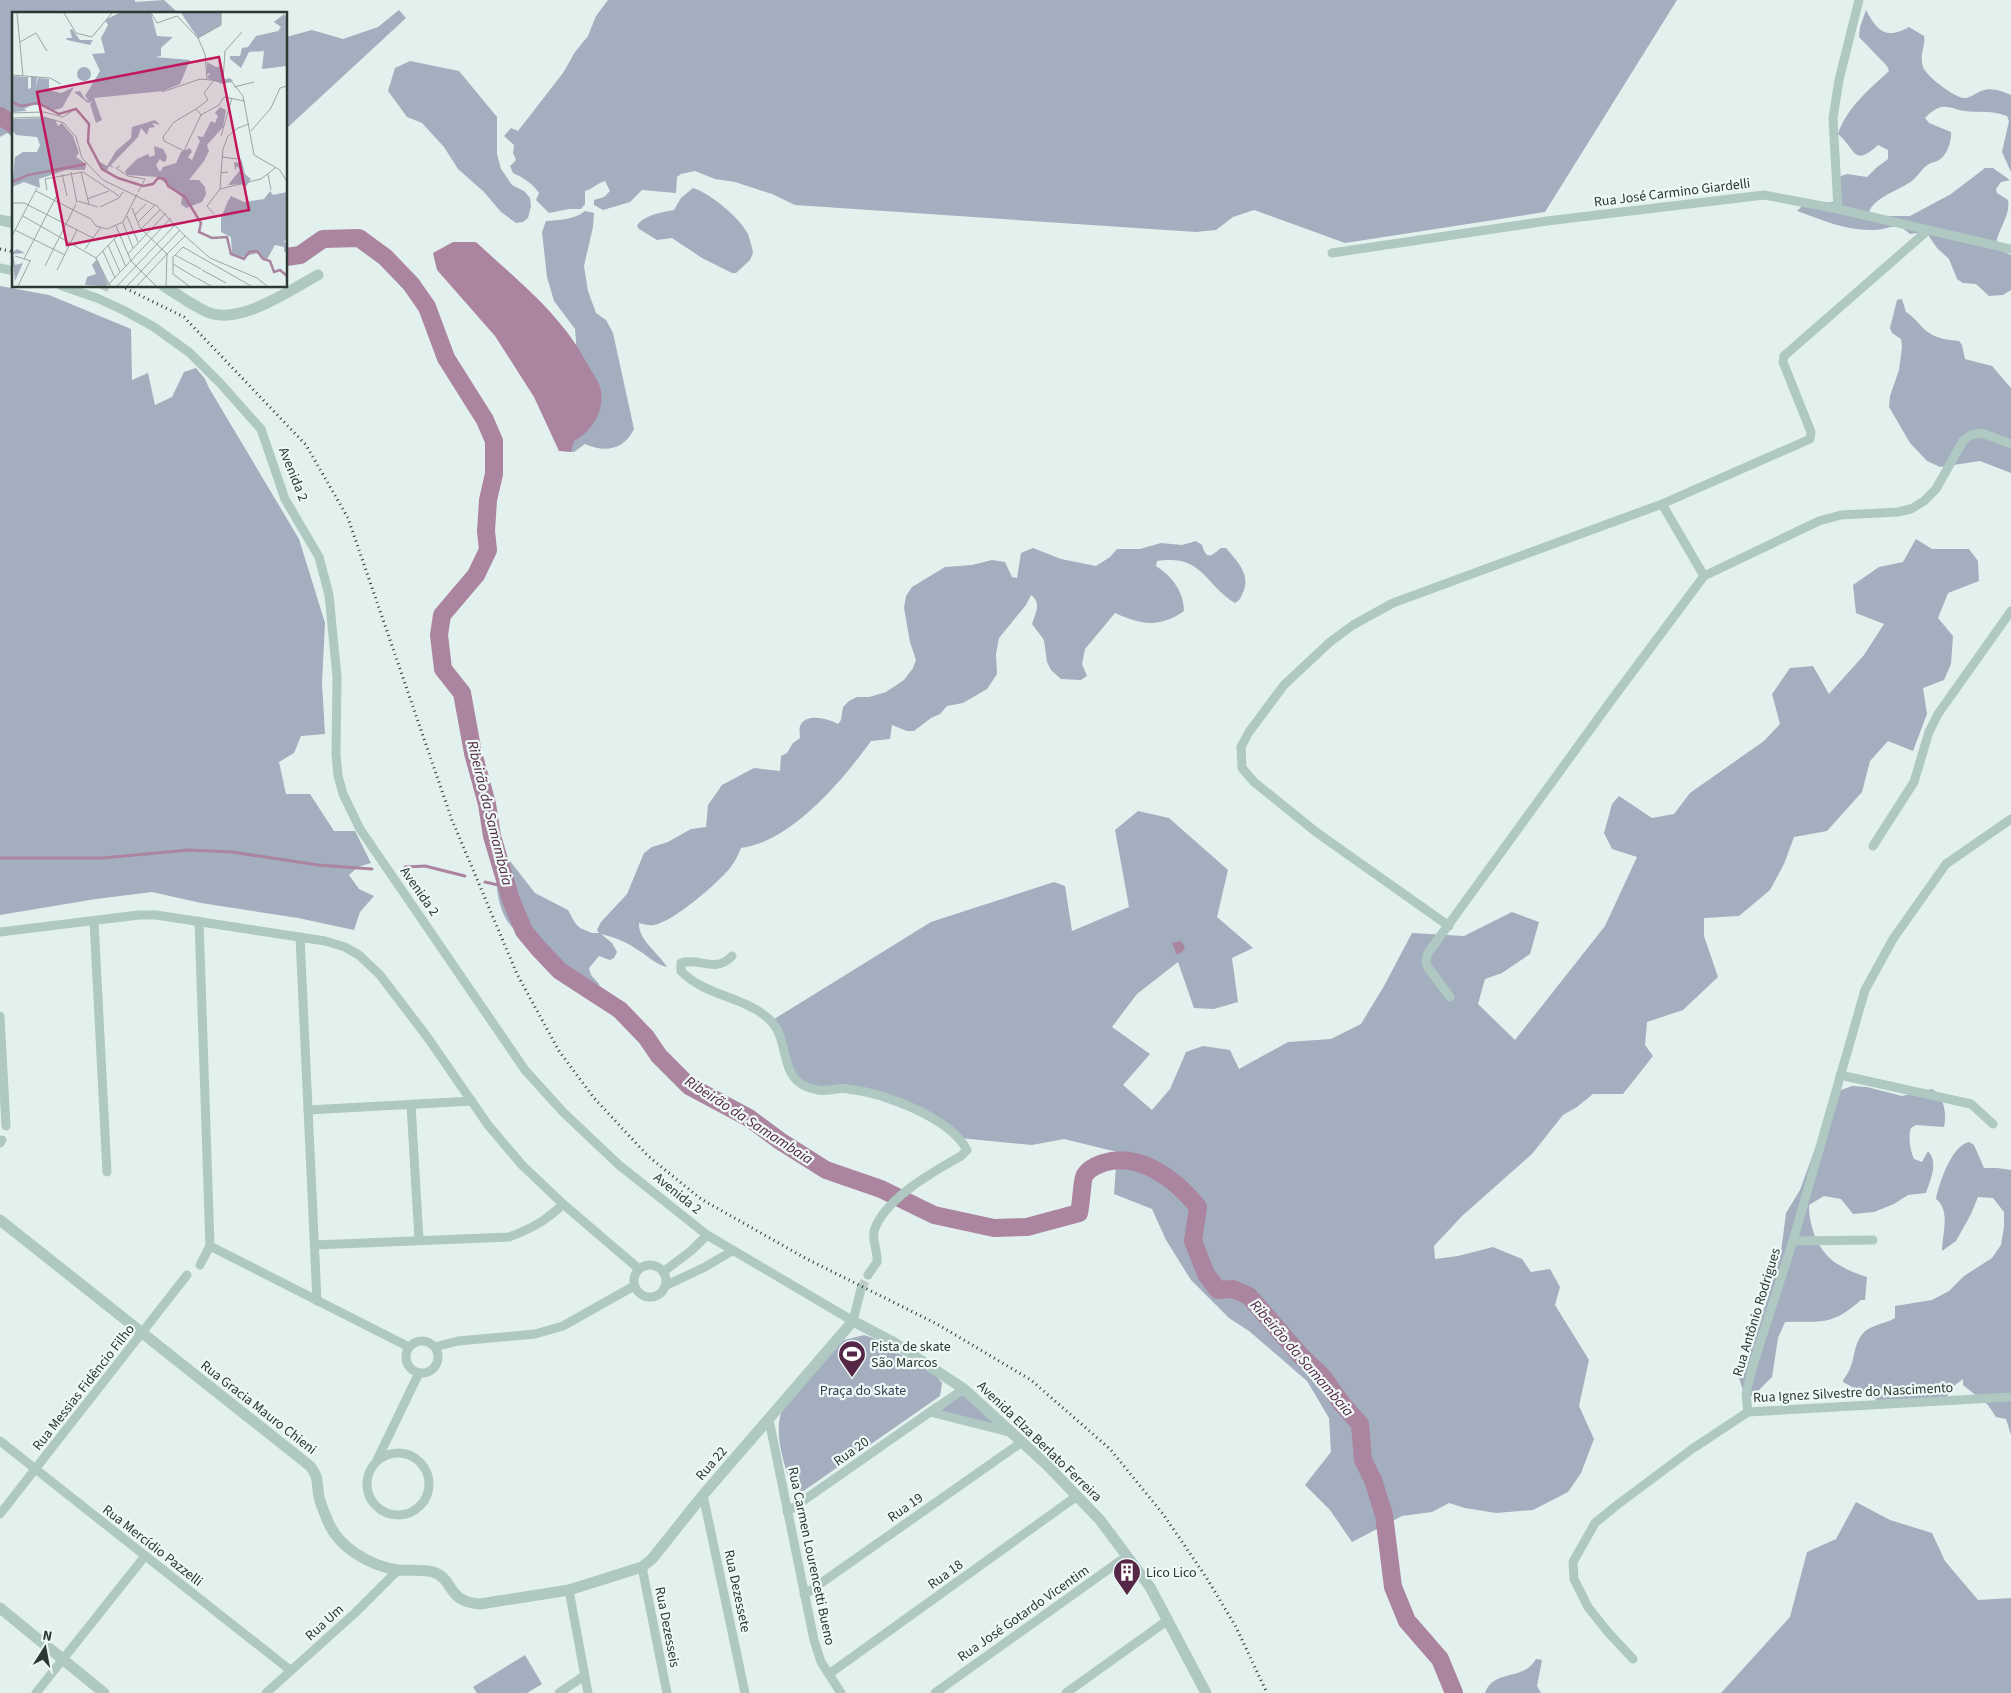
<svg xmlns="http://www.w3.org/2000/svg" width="2011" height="1693" font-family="'Source Sans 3',sans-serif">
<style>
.green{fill:#a3aebf}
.water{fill:#ab849f}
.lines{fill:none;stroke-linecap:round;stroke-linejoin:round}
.stream{stroke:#ab849f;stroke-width:3}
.river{stroke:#ab849f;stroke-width:18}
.minor-tunnel{stroke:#beccc9;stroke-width:9;stroke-dasharray:9 4.5;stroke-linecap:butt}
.minor{stroke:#afc8c1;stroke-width:9}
.tertiary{stroke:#afc8c1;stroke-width:11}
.rail{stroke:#2c3833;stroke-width:3;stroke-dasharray:1 4;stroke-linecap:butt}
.labels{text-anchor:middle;stroke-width:4.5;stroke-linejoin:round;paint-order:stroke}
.street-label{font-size:14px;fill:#2c3833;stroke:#eef9f7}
.poi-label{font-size:14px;fill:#2c3833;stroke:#eef9f7;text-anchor:start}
.park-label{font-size:14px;fill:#333f53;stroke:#eef9f7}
.water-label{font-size:15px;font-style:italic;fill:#552645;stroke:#eef9f7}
.inset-river{fill:none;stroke:#ab849f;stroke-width:2.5}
.inset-road{fill:none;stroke:#99a7a3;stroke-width:1}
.view{fill:#c2185b;fill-opacity:0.15;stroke:#c2185b;stroke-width:2.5}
.inset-edge{fill:none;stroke:#2c3833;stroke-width:2.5}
</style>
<rect width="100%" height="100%" fill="#e2f1ee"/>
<g class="green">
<polygon points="0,0 135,0 135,2 164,0 176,11 202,14 14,14 14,138 7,133 0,137"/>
<path d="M608,0H1677L1545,212L1345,243L1254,210L1233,217L1216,230L1196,232L795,205L772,194L735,182L715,179L695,171L681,174L677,177L676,193L642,190L630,202L603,210L594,205V200L604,197L610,191L605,181C597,183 593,189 585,191V204L581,209H569L549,213L536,200L539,193C532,183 524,178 513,173L510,166L516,160L513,153L514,145L504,136L511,128L518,131L563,73L575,52L588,36L596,16Z"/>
<polygon points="399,10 406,18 286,129 286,37 312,30 343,39 378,27"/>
<path d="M1866,10C1877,31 1886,40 1909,27L1924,36C1926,47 1919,52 1923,67C1926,76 1957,100 1966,98C1971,97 1976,93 1981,91C1992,87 2001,91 2011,95V172L2002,152L2009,121L2007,116C1992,110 1980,113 1964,111C1957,110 1950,106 1941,107C1935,109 1929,113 1925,118L1929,123L1951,132C1952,141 1947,155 1939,160C1936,162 1932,162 1929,164C1922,168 1918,176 1912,181C1901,189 1873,198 1869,212L1873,216H1910L1951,194L1985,168H1993L2010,180L2001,182L1996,189L1997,193L2008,200C2011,218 1995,232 1996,248L2011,255V290L2003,295L1989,296L1976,284L1963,283L1957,279L1949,259L1937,248L1926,232L1910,234C1894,220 1892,230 1873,230C1846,231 1822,220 1797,211L1802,206L1839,201L1838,177L1847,174L1867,177L1876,168L1888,159V150L1878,145C1853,168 1856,149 1838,134C1847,107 1869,90 1889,71L1887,66L1859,37L1860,27Z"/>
<polygon points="410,61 459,71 497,117 497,154 501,169 512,185 524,191 530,198 531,206 528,218 523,222 516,223 501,212 484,192 458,169 444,147 422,123 407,117 388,91 395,68"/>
<path d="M693,188C710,193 740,218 748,234C750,240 752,247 753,253L750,260L736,273H732L702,258L672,238L657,240L639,229L637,226C643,215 663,212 674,210L681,198Z"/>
<path d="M585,211L594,213L593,227L584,266L588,291L596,313L606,320L613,333L634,429C624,450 605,453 585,444L574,452H569L578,366L575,329L554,301L547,277L542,232L546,221C559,220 574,220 585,211Z"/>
<polygon points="0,286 49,295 131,329 132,380 148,373 155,405 172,397 184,372 196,368 205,379 209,388 299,539 325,623 322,683 325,734 301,736 294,753 279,762 286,794 310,794 334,831 355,831 371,863 358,867 349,875 359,889 374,896 360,912 354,930 298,918 201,903 152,892 96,899 0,915"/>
<path d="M1902,299L1906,312C1914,317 1918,323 1924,329C1933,338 1947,340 1959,341L1962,345L1965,359L1992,366L2011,388V473L1980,461L1940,467L1927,461L1910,443L1889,407L1890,396L1899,370L1902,347L1901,339L1892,333L1890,328L1897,300Z"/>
<polygon points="1916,539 1932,549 1969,549 1978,561 1979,581 1948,593 1938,618 1953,636 1951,664 1944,680 1923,688 1927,714 1913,751 1888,741 1870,761 1862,792 1827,831 1794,837 1784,864 1770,890 1739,916 1704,918 1704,936 1718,977 1683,1010 1647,1022 1645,1045 1653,1056 1623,1094 1593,1094 1577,1107 1563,1115 1532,1154 1462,1216 1434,1246 1435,1259 1458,1256 1493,1247 1522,1259 1531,1272 1550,1269 1560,1287 1555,1305 1589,1360 1579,1406 1594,1439 1581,1473 1568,1492 1533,1510 1496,1513 1465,1508 1449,1503 1432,1512 1402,1516 1352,1542 1330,1510 1305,1485 1331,1452 1329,1418 1307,1381 1249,1331 1229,1318 1191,1280 1166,1240 1152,1209 1114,1194 1117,1152 1064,1139 1032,1145 960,1138 938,1121 847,1088 818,1090 796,1081 771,1021 931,922 1054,882 1065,886 1072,931 1129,907 1115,830 1138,811 1169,818 1228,870 1217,917 1253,948 1232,958 1238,1002 1214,1009 1194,1008 1178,962 1137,994 1112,1027 1150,1054 1123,1085 1152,1110 1170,1089 1186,1052 1203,1046 1230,1050 1239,1069 1288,1042 1331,1039 1361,1024 1384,986 1412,933 1464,936 1512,912 1539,922 1530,954 1502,973 1485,979 1478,1004 1515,1040 1605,926 1637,857 1612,849 1604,833 1612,804 1619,796 1652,818 1674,814 1690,793 1764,741 1780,724 1772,694 1790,668 1813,666 1829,694 1864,655 1884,624 1856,613 1853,585 1879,567 1903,562"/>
<path d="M1196,541L1202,545C1207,561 1211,556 1221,548H1226C1236,560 1250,573 1244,590C1241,596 1241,600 1235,603C1203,583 1203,554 1157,561L1156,566C1172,576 1184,592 1184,611C1160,628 1141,625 1115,613L1085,649L1082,664L1087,676L1081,680L1061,679L1051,670L1047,662L1044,640L1032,624C1035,614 1042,603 1031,595L1026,605L999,638L996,654L997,674L987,689L963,703L947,706L940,714L931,718L914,731H907L892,725L890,739L871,741C843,780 791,842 741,848C738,855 735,862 730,868C717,884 674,921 654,925C650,926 643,924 639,923C638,940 659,953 667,967C655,964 648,956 638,950C627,942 614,937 601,934L612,943L617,952L614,958L610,960L599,956L589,968L591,975L600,985C581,983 558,977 545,963C537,955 532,946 525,938C521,934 515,931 511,926C498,911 494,883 498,864L505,859L510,861L535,893L568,910L575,923L580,928L592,933H599L597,930L601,922L627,894L644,853L652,847L668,842L691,829L706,827L708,805L722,785L754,768L780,771L781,756L787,753L793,743L800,738C800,735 799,729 800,726C806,712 829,719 838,724L841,720L843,707L849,701L857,697H869L886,692L904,680L913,668L916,660L910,642L904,608L906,596L912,587L945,567L972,565L992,560L1005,562L1012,577L1017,578L1021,553L1033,548L1061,559L1096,566L1110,557L1117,549H1140L1161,543L1182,545Z"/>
<path d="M1852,1086L1867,1087L1902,1096L1932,1089C1944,1095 1947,1114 1944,1127L1916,1125L1911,1128C1908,1137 1910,1150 1914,1159L1922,1162L1928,1151C1939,1163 1930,1180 1926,1193L1908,1195L1894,1204L1874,1212L1853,1214L1841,1199L1824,1196L1809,1205C1809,1228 1819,1255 1841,1266C1849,1271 1858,1274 1867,1277L1865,1300H1861C1832,1326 1822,1321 1785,1322L1778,1338L1772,1377L1752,1397L1743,1390L1739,1378L1767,1300L1781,1252L1786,1213L1800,1190L1834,1097L1841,1090Z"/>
<path d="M1969,1142L1974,1145L1984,1168H1997L2011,1170V1435L2006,1419L1996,1417L1988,1405L1963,1385V1379L1954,1386L1946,1398L1877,1400L1843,1382V1380C1856,1365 1852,1348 1861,1336C1869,1324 1884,1325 1895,1318V1306L1932,1300L1949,1291L1964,1276L1992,1258L2001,1245L2004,1227V1212L1993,1198L1978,1197L1971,1214L1956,1241L1942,1251C1942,1235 1951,1210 1936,1199C1939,1183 1952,1145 1969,1142Z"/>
<path d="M864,1335L873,1338L935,1375L942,1383L940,1396L802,1492L791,1487C785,1464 774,1437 781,1413L835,1347L844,1340Z"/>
<polygon points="961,1395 967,1397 997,1425 940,1411"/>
<polygon points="1856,1502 1890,1520 1932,1533 1945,1561 1978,1600 2011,1598 2011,1693 1721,1693 1790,1617 1807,1552 1836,1539"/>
<polygon points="525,1655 542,1684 527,1693 477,1693 473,1687"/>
<path d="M1536,1659L1542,1660L1537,1686L1541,1693H1485C1492,1673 1514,1678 1528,1668C1531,1666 1534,1662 1536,1659Z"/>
</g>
<g class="water">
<path d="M453,242H476C519,282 562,314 589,367C593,374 600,383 601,391C604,412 592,431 574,441L571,452L559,451L534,397L495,336L437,270L433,253Z"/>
<polygon points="1181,941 1185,947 1183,951 1177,955 1172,943"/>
</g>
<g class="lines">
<g class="stream">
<polyline points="0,858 102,858 189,850 232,852 318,865 372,869"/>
<polyline points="405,867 425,866 465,876"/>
<polyline points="485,882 507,887"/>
</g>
<g class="river">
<polyline points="0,116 14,125"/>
<path d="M286,257L300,255L323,239L359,238L385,257L411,284L427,307L446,358L485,420L494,441V474L488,500L486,531L488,550L476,575L442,615L439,635L443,669L462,693L473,753L487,804L492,836L511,900L524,931L539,949L560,971L620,1010L646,1037L659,1056L689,1086L749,1118L780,1141L826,1170L881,1189L934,1215L994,1228L1027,1227L1079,1213C1081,1206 1082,1179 1085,1175C1089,1168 1096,1166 1103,1163C1140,1151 1176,1180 1198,1207L1193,1241L1206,1274L1218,1290L1233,1289L1249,1296L1300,1355L1323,1377L1342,1404L1360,1424L1363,1460L1373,1480L1384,1515L1393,1587L1407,1621L1440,1659L1454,1693"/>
</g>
<g class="minor-tunnel">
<polyline points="103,290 105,286"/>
<polyline points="861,1289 868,1275"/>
</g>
<g class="minor">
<polyline points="1838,209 1833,118 1839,80 1859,0"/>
<polyline points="1332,253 1547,221 1764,195 1838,209 2011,249"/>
<polyline points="0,268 14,271"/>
<polyline points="62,286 97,298 123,310 154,327 190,353 220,383 261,429 285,499 319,557 329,595 337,677 336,754 338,776 343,794 360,829 525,1070 563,1112 619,1165 707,1235 853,1321 861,1289"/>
<polyline points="1662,504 1810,439 1811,432 1783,362 1784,356 1927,231"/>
<polyline points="1873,846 1914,782 1929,732 1938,714 2011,611"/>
<polyline points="94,921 107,1172"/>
<polyline points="199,921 210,1246 200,1265"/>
<polyline points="1449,926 1316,832 1254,782 1242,768 1241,747 1249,732 1284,685 1330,642 1353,625 1393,603 1662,504 1704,576"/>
<polyline points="0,932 139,915 156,915 325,941 345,947 359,955 380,975 428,1038 488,1125 522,1165 563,1204 639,1269"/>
<polyline points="300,937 317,1301"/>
<path d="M732,956C715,974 700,957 681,963V971C706,997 745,996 770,1020C793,1043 775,1083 818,1090C828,1092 838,1087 848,1089C884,1093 949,1117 967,1150L961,1156C933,1172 884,1199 874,1231C872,1241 878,1252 877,1262L868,1275"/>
<polyline points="1450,997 1427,966 1426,960 1428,953 1613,698 1704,576 1819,521 1841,515 1898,512 1911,509 1924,501 1936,489 1963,441 1971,435 1982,433 2011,444"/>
<polyline points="0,1016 6,1126"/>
<polyline points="1840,1075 1971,1104 1993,1124"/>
<polyline points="411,1105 419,1240"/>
<polyline points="308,1110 472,1101"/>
<polyline points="0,1143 2,1140"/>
<polyline points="1793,1241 1865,990 1893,939 1946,864 2011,819"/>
<path d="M315,1245L509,1237C531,1229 547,1220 563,1204"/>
<polyline points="210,1246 409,1347"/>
<circle cx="650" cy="1281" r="16"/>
<polyline points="663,1272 692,1250 707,1235"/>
<polyline points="665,1286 705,1267 732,1251"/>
<circle cx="422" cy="1357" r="16"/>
<polyline points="435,1347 458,1341 535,1334 563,1326 634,1286"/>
<polyline points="964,1389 930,1412 1009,1432"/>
<polyline points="1748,1412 1746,1394 1753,1365 1793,1241 1873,1240"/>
<polyline points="769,1420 814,1640 821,1662 841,1693"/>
<polyline points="0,1441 290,1670"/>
<circle cx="398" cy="1484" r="31"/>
<polyline points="377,1460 419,1373"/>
<polyline points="703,1495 745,1693"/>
<polyline points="787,1512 930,1412"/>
<polyline points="0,1514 187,1275"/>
<polyline points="642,1567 667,1693"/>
<polyline points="569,1590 588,1693"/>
<polyline points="804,1595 1022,1442"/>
<polyline points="1633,1659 1607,1631 1588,1607 1574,1579 1573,1562 1595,1523 1617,1505 1692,1449 1748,1412 2011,1397"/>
<polyline points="829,1674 1077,1496"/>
<polyline points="36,1693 145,1556"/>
<polyline points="266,1693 355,1613 398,1570"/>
<polyline points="559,1693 584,1676"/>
<polyline points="935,1693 1127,1556"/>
<polyline points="1066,1693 1168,1620"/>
</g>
<g class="tertiary">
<polyline points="0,220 14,223"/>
<path d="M164,286C178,295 192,305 207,312C240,326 290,290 318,275"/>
<path d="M0,1220L310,1466C320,1479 316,1482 319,1497C321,1505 324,1512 327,1519C337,1547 370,1566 398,1570C409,1571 422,1569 433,1572C455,1579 446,1602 480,1604L569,1590L642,1567L652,1559L703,1495L853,1321L893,1342L964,1389L1047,1465L1100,1520L1150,1587L1206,1693"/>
<polyline points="0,1608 104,1693"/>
</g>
<g class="rail">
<polyline points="0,249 14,252"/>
<polyline points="121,286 184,317 306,445 348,518 452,820 517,974 559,1051 594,1098 648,1156 701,1199 805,1258 937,1324 1031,1380 1110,1449 1163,1514 1206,1577 1236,1627 1267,1693"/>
</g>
</g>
<defs>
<g id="stadium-pin" transform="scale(1.4375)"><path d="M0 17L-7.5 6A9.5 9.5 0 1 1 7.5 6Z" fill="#552645" stroke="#eef9f7"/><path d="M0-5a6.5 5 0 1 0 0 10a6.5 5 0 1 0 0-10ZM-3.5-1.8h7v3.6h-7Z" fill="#fff"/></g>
<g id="building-pin" transform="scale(1.4375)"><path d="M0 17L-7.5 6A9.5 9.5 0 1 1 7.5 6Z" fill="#552645" stroke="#eef9f7"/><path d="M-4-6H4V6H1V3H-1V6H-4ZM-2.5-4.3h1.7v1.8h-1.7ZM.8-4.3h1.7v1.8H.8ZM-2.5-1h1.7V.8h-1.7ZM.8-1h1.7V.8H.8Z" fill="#fff"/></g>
</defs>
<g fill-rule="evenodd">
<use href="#stadium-pin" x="852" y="1354"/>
<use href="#building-pin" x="1127" y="1572"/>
</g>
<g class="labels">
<g class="street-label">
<text transform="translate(1672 192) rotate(-7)" y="5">Rua José Carmino Giardelli</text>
<text transform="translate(294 474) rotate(68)" y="5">Avenida 2</text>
<text transform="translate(420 891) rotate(55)" y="5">Avenida 2</text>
<text transform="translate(678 1193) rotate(39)" y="5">Avenida 2</text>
<text transform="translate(1756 1312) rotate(-73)" y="5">Rua Antônio Rodrigues</text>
<text transform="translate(83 1387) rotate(-52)" y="5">Rua Messias Fidêncio Filho</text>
<text transform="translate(1853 1392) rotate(-3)" y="5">Rua Ignez Silvestre do Nascimento</text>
<text transform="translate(259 1407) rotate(38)" y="5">Rua Gracia Mauro Chieni</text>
<text transform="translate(1040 1441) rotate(44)" y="5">Avenida Elza Berlato Ferreira</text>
<text transform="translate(851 1451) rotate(-35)" y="5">Rua 20</text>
<text transform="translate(711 1463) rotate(-49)" y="5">Rua 22</text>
<text transform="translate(905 1507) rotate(-35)" y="5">Rua 19</text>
<text transform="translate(153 1545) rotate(38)" y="5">Rua Mercídio Pazzelli</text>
<text transform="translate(812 1556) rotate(78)" y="5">Rua Carmen Lourencetti Bueno</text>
<text transform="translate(945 1574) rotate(-36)" y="5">Rua 18</text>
<text transform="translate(738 1591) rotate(78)" y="5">Rua Dezessete</text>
<text transform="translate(1023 1613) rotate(-35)" y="5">Rua José Gotardo Vicentim</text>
<text transform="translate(324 1622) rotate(-42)" y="5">Rua Um</text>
<text transform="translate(668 1627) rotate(79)" y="5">Rua Dezesseis</text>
</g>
<g class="poi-label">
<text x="871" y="1351">Pista de skate<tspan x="871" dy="16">São Marcos</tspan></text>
<text x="1146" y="1577">Lico Lico</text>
</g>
<g class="park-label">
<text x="863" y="1395">Praça do Skate</text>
</g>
<g class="water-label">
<text transform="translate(490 813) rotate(76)" y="5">Ribeirão da Samambaia</text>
<text transform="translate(749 1120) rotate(33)" y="5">Ribeirão da Samambaia</text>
<text transform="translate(1302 1358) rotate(49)" y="5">Ribeirão da Samambaia</text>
</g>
</g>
<g transform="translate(12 12)">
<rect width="275" height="275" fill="#e2f1ee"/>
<path d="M107,1H139L145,24L161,25L149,36V44L143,45L178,48L168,72L151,79L82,86L90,108L84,111L78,92L81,89L76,91L62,80L68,79L73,87L77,89L73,84L88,59L80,42L93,41L89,26L96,13L93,8ZM169,1H209V13L186,26ZM272,2L275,6V64L274,54L250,57L252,39L237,40L229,56L218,47V44H228L230,36L236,35L244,24L266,19L269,15L262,10ZM60,17L68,28H81L78,33L55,28L54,26H60L58,18ZM195,50L204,55L210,54V68L218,66L221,69L210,72L195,66L198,61L195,62ZM65 62a7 7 0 1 1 14 0a7 7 0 1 1-14 0ZM0,64L16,65V77L19,76V65H25L24,75L26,66L37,67V78L49,81L62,75L50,96L42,98L22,92L12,97L15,99L0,100ZM208,95L214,98L211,115L195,133L197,139L192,149L177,168H187L193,175L194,182L190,190L174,196L169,192L170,185L146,165L115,163L113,159L125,147L136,142L138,145L143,143L142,134L151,137L155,144L154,149L151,150L148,147L144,153L148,160L151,155L164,151L169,140L178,136L180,140L176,145L180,148L188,129L185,124L191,125L199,109L203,111L206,104L203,101ZM35,106L43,108L46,114L50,111L61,124L67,141L64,145L74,152L73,158H54L27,167L28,176L12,170L0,175L3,145L11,140H25L28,133L25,125L4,123L0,118V107ZM143,108L148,113L140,111L143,115L137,116L135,123L129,116L126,125L99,153L102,156L97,154L95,159L87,154L86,149L95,154L104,139L119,126L120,115ZM229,146L233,162L239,167L233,176L229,172L216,173L228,158L225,154L223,159L222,150L228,151ZM258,179L261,183L275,180V225L272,230L275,231V239L272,240V235L263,233L254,249L246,241L230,245L220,242L219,225L209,220V206L216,189L219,184L232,190L252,187ZM5,237L13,241L1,242L3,253L11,251L3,269L0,241ZM85,247L96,272L94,274L73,273L75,265L84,262L80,253Z" fill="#a3aebf"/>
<path class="inset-river" d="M0,90L9,94L26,91L47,102L64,97L77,112L76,130L90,157L106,166L131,174L141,172L146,166L153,167L156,174L173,185L189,211L187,220L200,226L215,225L219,242L232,247L237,240L245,239L251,247L258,249L262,260L268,258L275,264M0,170L16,163L74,152"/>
<path class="inset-road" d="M5,1L11,64M52,1L64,21L80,25L100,1M139,1L145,11L165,4L186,26L193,42L195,67M186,26L209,13V1M8,30L24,21L35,39M0,63L38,66L49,72M211,68L213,39L230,20M222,75L242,70M150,80L188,67L220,70L231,84L242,143L268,158L275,170M184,97L196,88L192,81L203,67M0,101L32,100L51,105L59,100M0,106L32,105L52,111L64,125L70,146L91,168L145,194L173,224M239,119L259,96L268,76L275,74M209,124L220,86M172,139L152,129L151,125L162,110L184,97L189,103M174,145L171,141L189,103L207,93L212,85L232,89M210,145L225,147M108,154L104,156L116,164L133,167L126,180M59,160L65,191M69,160L77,192M209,161L211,137L216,124L226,116L237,112M50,162L55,184M256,162L259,178M41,165L45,182M208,177L209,161L216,160M35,178L33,167L71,160L107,184M24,179L79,207L84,214L95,217L111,210L125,182M75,187L97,179M66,189L86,195M0,191H12L81,226M88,195L107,186L111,180M120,196L128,216L155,242L125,274M202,202L195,194L208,177L249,167L263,156M123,203L134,192M11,204L84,246L98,274M115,204L126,230M126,210L143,193M111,211L121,236M104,214L119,249L144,274M129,217L149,197M3,218L53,243M0,224L25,176M102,227L114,255M96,233L108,260M73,237L89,215M91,239L103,266M116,242L154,201M163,243L189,257M3,244L19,249M84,246L107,222M12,247L45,183M161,252L184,266M33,254L64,192M45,258L65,218M190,258L214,271M185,266L199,274M96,273L159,206M6,274L18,249M105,274L164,212M115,274L168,218M154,274L155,242L173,224L198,246L245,266L255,274M177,274L161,262V245L171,235L239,274"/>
<path class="view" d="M207,45L237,198L55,233L25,80Z"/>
<rect width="275" height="275" class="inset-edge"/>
</g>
<g transform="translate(45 1648) rotate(11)" stroke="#eef9f7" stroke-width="4" paint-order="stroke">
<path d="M0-4L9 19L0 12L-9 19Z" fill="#2c3833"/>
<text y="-8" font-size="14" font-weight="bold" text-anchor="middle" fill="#2c3833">N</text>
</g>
</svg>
